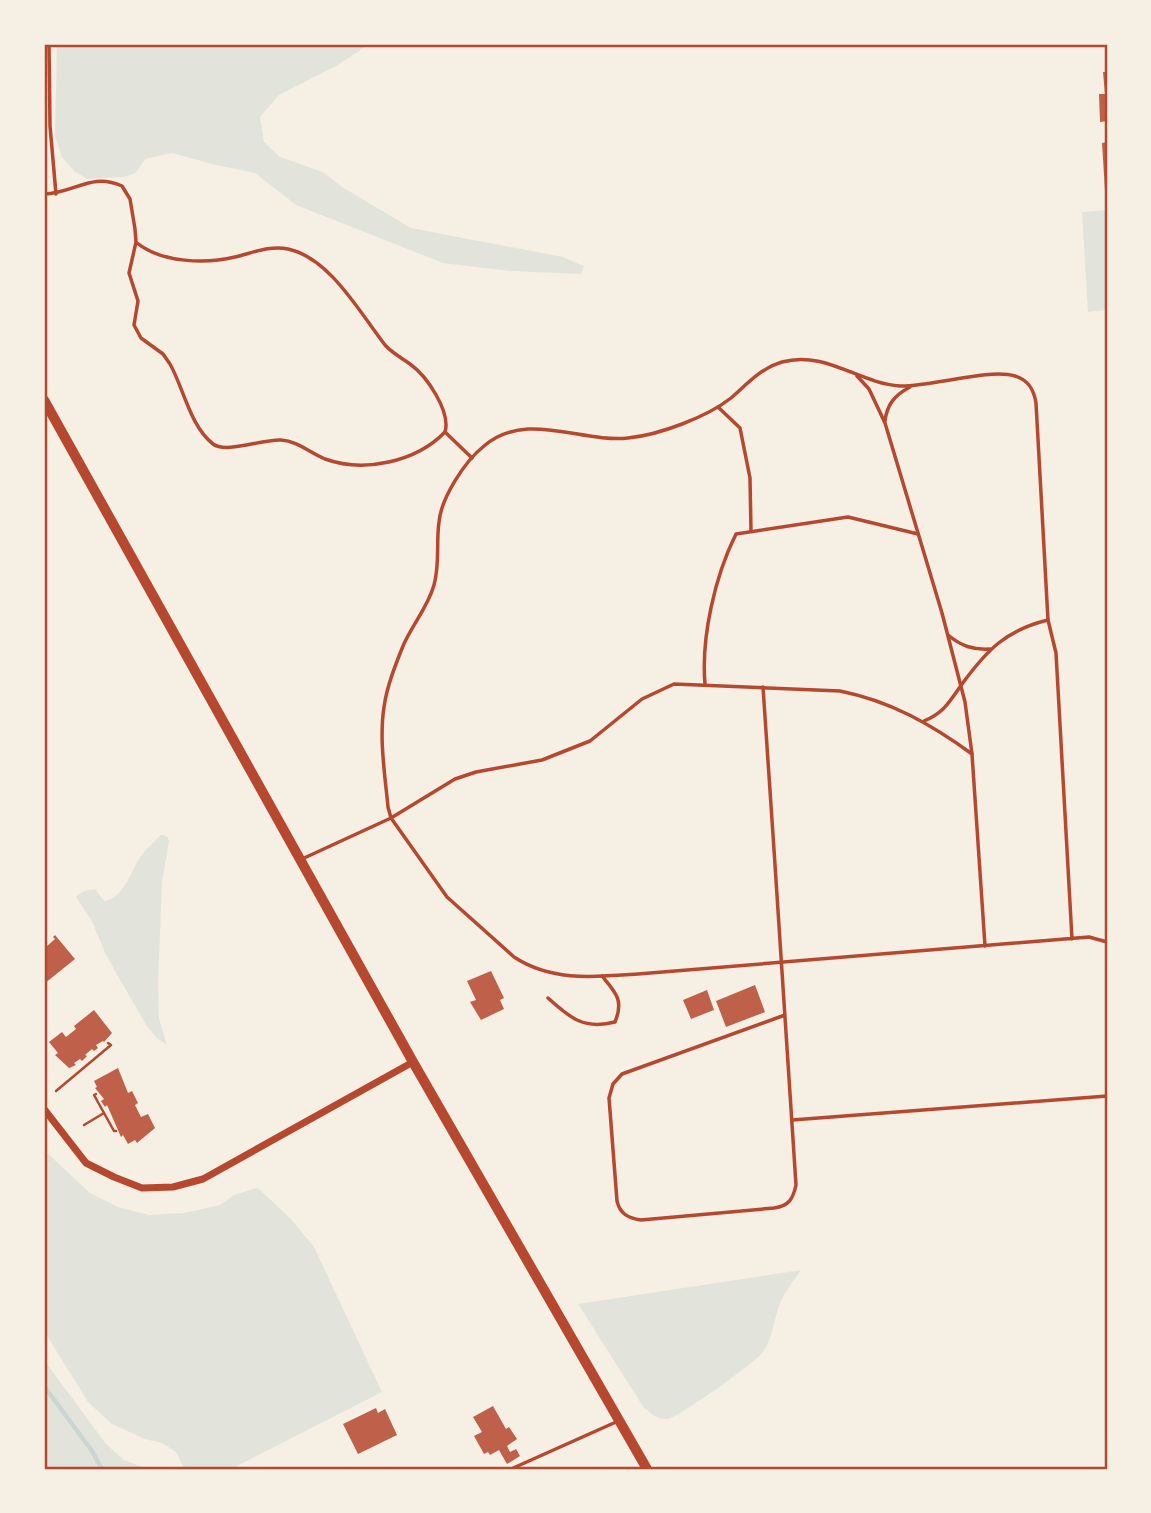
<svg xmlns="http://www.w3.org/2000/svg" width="1151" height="1513" font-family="'Work Sans',sans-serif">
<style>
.green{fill:#e2e4dc}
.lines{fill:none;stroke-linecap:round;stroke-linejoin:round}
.stream{stroke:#c9d6d2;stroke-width:4.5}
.building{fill:#bf614a}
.path{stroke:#b5482f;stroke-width:2.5}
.service{stroke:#b5482f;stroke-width:3.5}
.minor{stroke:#b5482f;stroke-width:7}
.primary{stroke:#b5482f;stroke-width:10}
.neatline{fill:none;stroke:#b5482f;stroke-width:2.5}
</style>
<rect width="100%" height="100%" fill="#f6efe4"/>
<g class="green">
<polygon points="57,44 370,44 336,66 279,95 260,117 264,142 280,157 323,172 342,187 411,228 563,257 584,266 581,274 511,271 443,263 296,205 255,173 216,165 172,153 145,159 136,173 124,177 87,179 74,171 62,157 55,136"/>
<polygon points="1107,210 1107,310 1088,312 1082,212"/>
<path d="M161,835L167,836L169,841L162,882L158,983L159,1019L167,1045L157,1038L146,1025L106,955L92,921L76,897L84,891L95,889L104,901C124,899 131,870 141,856C147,848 154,842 161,835Z"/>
<polygon points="44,1150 90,1193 118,1207 149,1215 184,1213 220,1205 234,1195 257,1188 259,1189 291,1219 314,1247 382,1392 231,1469 184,1469 176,1452 162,1443 145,1439 112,1424 88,1402 44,1331"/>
<path d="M801,1270C794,1280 786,1290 781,1301C774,1317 773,1338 763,1352C755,1363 678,1418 667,1419C658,1420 652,1414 644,1408L578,1304Z"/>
<polygon points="44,1360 106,1444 124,1460 148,1469 44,1469"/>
</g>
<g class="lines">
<polyline class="stream" points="44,1386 92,1451 102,1469"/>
</g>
<g class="building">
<polygon points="1103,72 1107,72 1107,121 1100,122 1099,94 1105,94"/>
<polygon points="1107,142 1107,191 1105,191 1102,143"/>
<polygon points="55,935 75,959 44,984 44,944 46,947 55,939 53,937"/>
<polygon points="491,971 504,998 500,1000 504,1009 481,1020 470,1002 476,1000 467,981"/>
<polygon points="755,985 765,1012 726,1027 716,1001"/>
<polygon points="707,990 714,1010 691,1019 683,1000"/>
<polygon points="94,1010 112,1033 104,1042 103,1041 96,1045 98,1048 94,1051 92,1049 85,1055 87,1056 82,1061 80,1059 74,1063 76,1065 69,1068 55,1055 58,1053 49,1042 62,1032 66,1037 76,1029 74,1026"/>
<polygon points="118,1068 128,1093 132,1091 138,1103 135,1105 141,1117 148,1114 155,1128 137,1143 135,1140 128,1144 123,1135 121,1137 107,1105 105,1107 101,1101 104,1099 95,1088 97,1087 94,1081"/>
<polygon points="493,1406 506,1429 509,1427 517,1439 507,1446 510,1452 516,1449 520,1456 507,1464 499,1450 490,1455 488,1452 484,1454 474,1436 482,1432 473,1417"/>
<polygon points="376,1408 378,1413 385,1409 397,1435 358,1454 343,1424"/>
</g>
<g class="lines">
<g class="path">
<polyline points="44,942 46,943"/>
<polyline points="56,1091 111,1045 108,1043"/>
<polyline points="96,1094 94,1095 114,1131 116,1131"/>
<polyline points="84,1125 104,1113"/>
</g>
<g class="service">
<polyline points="49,44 50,126 56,194"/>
<path d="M44,194C75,193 91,172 122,186L130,199L135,229L136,242L129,273L138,301L134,325L141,338L163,354L170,364C184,389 190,426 213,444C226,454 262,439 281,440C298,441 310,453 325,459C364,473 416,462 445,432L472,458"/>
<path d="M137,243C162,263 206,264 235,257C252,253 270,245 288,249C330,258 360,313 385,345C392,353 402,358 410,364C427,376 451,412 445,432"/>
<polyline points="857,376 869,389 885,423 942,613 965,702 972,754 985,946"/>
<polyline points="718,407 740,428 750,478 751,531"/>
<path d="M885,421C887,404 895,395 910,387"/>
<path d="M948,635C961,646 973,650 990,649"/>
<path d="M705,684C701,637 715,576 736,534L848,517L918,534"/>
<path d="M763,687C774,853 786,1019 796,1185C793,1199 789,1206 774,1208L641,1220C628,1218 620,1214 617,1201L609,1098L613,1084L622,1074L785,1015"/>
<path d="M924,721C944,713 950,701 962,684C987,650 1006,630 1048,620"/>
<path d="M302,859L391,818L455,779L476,772L542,760L590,741L642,699L674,684L840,691C890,701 931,724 972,754"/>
<path d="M1072,939L1056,653L1048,620L1036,403C1034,390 1029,380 1015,376C989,368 931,387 900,386C858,383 825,350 782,362C761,368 747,384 731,398C707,417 659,435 628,438C581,443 526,410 484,446C465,461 441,498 439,522C436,543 440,564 434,585C428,607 412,625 403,646C395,666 387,686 384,707C379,739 385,775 388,807L391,818L447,897L514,957C552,982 595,977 638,974L1089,937L1107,942"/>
<path d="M548,998C570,1018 584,1030 615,1022C624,1000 616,993 602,976"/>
<polyline points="792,1120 1107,1096"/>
<polyline points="511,1469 616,1422"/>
</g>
<polyline class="minor" points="44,1109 86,1163 114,1177 142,1188 173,1187 203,1179 413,1062"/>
<polyline class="primary" points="44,400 413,1062 647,1469"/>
</g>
<rect width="1151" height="1513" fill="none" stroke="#f6efe4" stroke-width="91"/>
<rect x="46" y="46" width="1060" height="1422" class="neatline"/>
</svg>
